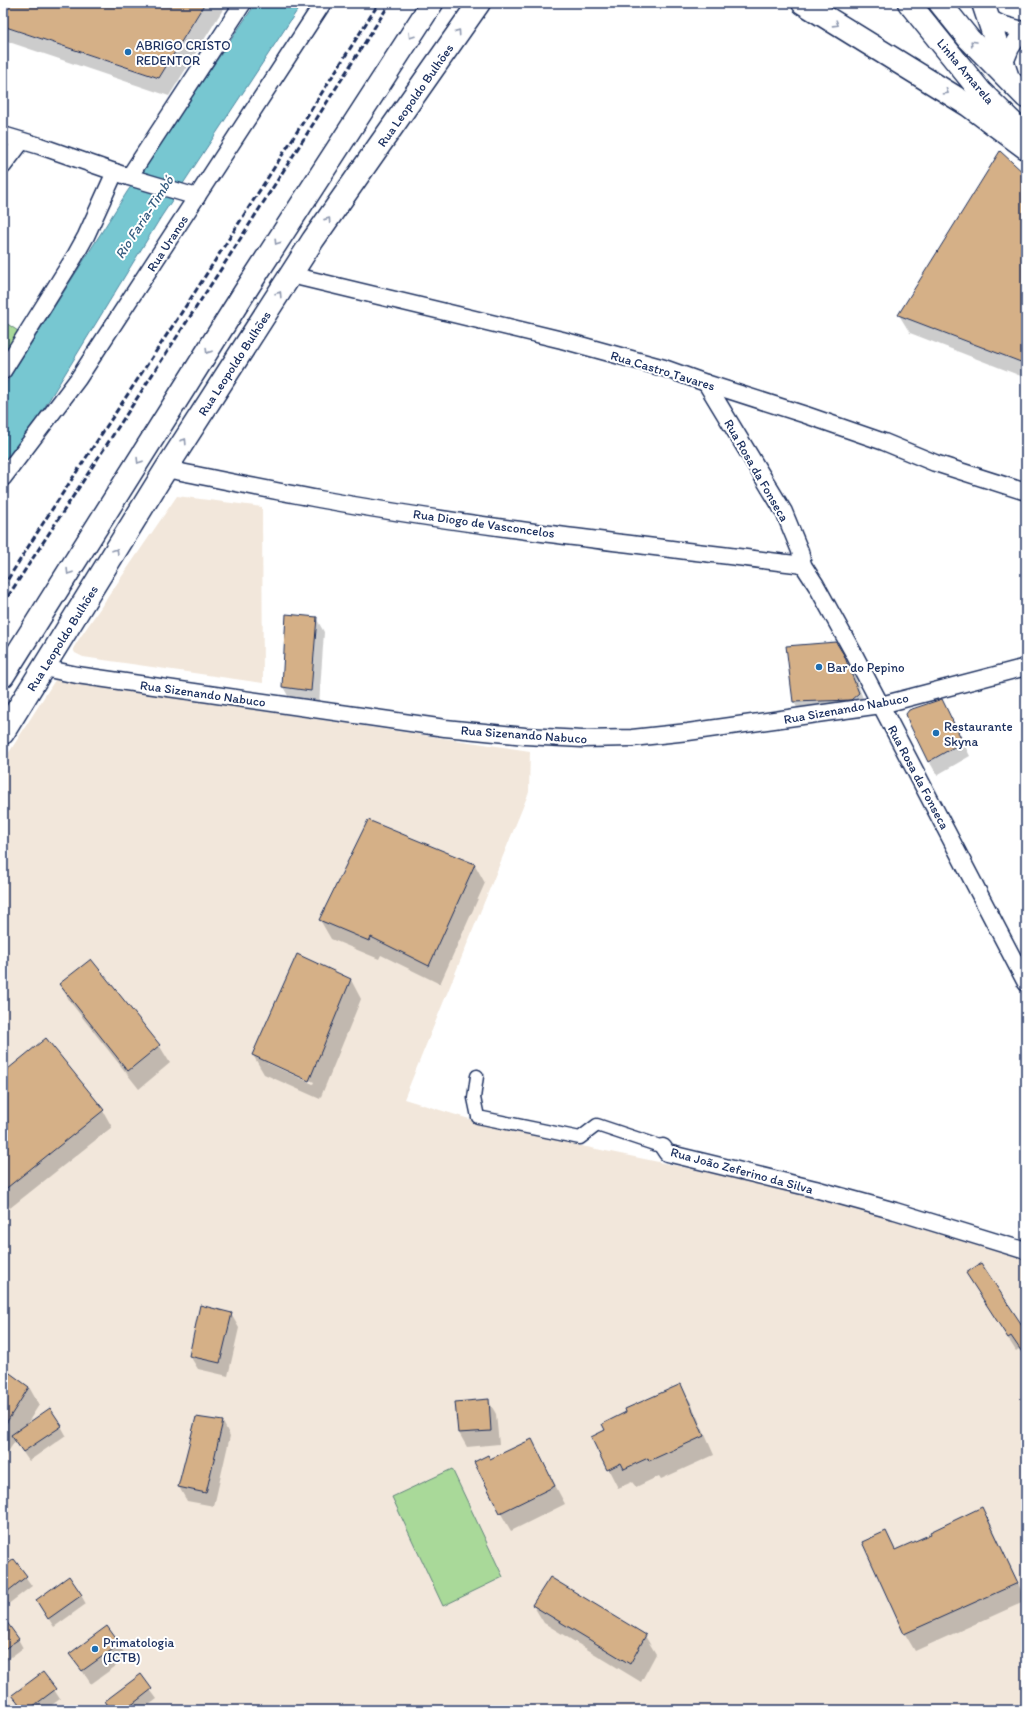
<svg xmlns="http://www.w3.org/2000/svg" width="1029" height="1713" font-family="Itim,sans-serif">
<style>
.built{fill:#f2e7db}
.green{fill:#a9d999;stroke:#62847c}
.water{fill:#77c7d1;stroke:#528aa3}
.shadow{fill:#0003;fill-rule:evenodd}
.building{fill:#d5b087;stroke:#1b2f5e}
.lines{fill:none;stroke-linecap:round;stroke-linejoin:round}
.pedestrian-casing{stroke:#1b2f5e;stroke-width:15}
.minor-casing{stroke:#1b2f5e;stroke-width:19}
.secondary-casing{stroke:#1b2f5e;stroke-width:25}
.motorway-casing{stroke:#1b2f5e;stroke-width:25}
.pedestrian{stroke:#fff;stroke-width:12}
.minor{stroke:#fff;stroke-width:16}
.secondary{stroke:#fff;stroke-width:22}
.motorway{stroke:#fff;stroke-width:22}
.rail{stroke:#1b2f5e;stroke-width:3;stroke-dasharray:6 3;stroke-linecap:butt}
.oneway{stroke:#8d97ae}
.poi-dot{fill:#1f6fb2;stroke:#fff;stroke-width:1.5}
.labels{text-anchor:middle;stroke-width:4;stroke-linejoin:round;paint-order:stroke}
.poi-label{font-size:13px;fill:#1b2f5e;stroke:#fff;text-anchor:start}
.street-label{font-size:13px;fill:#1b2f5e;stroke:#fff}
.water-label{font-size:14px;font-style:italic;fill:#375d80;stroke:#fff}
</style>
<rect width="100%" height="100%" fill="#fff"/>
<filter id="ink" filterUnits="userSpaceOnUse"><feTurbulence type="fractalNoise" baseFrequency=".025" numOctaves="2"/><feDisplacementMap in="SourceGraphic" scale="8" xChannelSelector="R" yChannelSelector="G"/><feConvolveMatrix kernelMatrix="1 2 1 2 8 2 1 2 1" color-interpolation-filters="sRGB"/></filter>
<g filter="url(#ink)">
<g class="built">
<polygon points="177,496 262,507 263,683 83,657 75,653 73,649 77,642"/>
<polygon points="55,680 530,751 529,792 404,1099 466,1118 577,1145 803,1192 1026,1258 1026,1710 3,1710 3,762"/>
</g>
<g class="green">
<polygon points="3,321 18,331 3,356"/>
<polygon points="452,1469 503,1577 443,1606 392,1497"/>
</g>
<polygon class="water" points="256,3 302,3 161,217 19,449 3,466 3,388 127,192"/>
<g class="shadow">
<polygon points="3,3 227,3 169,96 3,40"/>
<polygon points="1026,176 1026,378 910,333 899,315"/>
<polygon points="316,618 324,632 319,705 291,701 283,687"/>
<polygon points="836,643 854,674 868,712 862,718 804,721 794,702 787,647"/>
<polygon points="942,700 970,756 937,775 929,761"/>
<polygon points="369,821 475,865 485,883 440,984 381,955 379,959 331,939 320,920"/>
<path d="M297,955L351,980L361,999L320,1099L264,1074L253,1055ZM267,1061L314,1082L313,1084L267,1063Z"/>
<polygon points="60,985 159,1045 170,1063 139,1089 71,1003"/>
<polygon points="3,1074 103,1111 112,1127 10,1208 3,1198"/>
<polygon points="967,1274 1026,1331 1026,1358 1019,1349 1016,1351"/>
<polygon points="231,1314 239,1328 228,1376 198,1369 190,1356"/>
<polygon points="3,1370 29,1387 39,1405 25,1427 61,1426 66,1435 29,1461 15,1441 3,1460"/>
<polygon points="680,1385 691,1403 714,1455 661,1479 659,1476 636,1487 632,1482 618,1488 592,1437 607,1430 628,1413"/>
<polygon points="488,1400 496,1414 499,1444 467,1447 459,1433 457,1403"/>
<polygon points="223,1422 230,1436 214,1506 187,1501 179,1487"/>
<polygon points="531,1440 565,1504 511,1531 500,1512 490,1461"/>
<polygon points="982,1509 992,1526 1026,1601 915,1651 905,1634 863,1543 886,1532 896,1551 932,1535"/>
<polygon points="14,1561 32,1586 3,1608 3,1569"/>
<polygon points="81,1595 86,1604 54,1627 37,1601"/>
<polygon points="533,1605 645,1636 656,1654 641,1682 544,1623"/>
<polygon points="3,1626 18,1639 23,1648 3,1663"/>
<polygon points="119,1644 127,1658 91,1684 71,1654"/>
<polygon points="43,1673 60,1699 45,1710 23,1710 13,1695"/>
<polygon points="140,1676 157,1699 142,1710 111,1710"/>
</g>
<g class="building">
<polygon points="3,3 205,3 159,78 3,26"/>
<polygon points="1000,151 1026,175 1026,364 898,315"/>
<polygon points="286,614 317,617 311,691 282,687"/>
<polygon points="836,642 844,655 859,693 851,700 793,702 786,646"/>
<polygon points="942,699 963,742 928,762 909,723 906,714 909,710"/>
<polygon points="368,820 475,864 429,966 371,937 369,941 319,920"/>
<polygon points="297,954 351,979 309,1081 252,1055"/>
<polygon points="91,959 160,1045 128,1071 59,984"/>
<polygon points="46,1038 104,1110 3,1191 3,1073"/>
<polygon points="981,1263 1026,1331 1026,1358 1011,1336 1008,1338 966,1273"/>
<polygon points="200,1305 232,1313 220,1363 189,1356"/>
<polygon points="3,1368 29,1387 3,1428"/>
<polygon points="681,1384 704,1436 649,1461 648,1458 624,1469 621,1463 607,1470 591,1437 605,1430 602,1424 626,1412 625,1409"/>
<polygon points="489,1399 491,1431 458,1433 455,1402"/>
<polygon points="50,1408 62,1426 23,1452 11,1435"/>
<polygon points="196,1417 223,1421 206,1493 178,1487"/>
<polygon points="532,1439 555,1486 500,1513 474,1462 488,1455 490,1459"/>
<polygon points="982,1507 1018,1583 904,1634 862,1542 886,1531 895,1550 931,1534 930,1532"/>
<polygon points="14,1559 27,1576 3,1595 3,1568"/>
<polygon points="69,1576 82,1595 48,1619 36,1600"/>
<polygon points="550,1577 646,1635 630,1664 532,1605"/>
<polygon points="3,1617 19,1639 3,1650"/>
<polygon points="107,1626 120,1644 82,1671 69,1654"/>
<polygon points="43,1672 56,1689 28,1710 24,1710 12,1695"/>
<polygon points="141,1674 152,1689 125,1710 111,1710 105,1701"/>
</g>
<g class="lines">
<g class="pedestrian-casing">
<polyline id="pedestrian" points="477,1076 474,1098 478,1117 580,1138 597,1125 663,1147"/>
</g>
<g class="minor-casing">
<g id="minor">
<polyline points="987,17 1001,24 1023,30"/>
<polyline points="1004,65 1011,48 1023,30 1026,29"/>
<polyline points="3,135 40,146 129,177 197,197"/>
<polyline points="3,166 22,141"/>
<polyline points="129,177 243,3"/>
<polyline points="291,275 562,340 664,368 706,383 806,415 884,442 935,463 1026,492"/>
<polyline points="3,371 75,256 86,236 115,172"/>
<polyline points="706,383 784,512 800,551 803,565 816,585 853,652 1026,983"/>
<path d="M166,469C217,479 268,490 319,499C479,528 642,545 803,565"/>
<polyline points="3,478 78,379 323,3"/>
<polyline points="44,668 77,675 445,728 525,736 582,739 632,738 688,732 881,705 1026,667"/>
<polyline points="663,1147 667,1153 815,1189 895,1211 1026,1251"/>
</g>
</g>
<g class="secondary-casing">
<g id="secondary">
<polyline points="3,676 246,290 432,3"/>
<polyline points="3,733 166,469 313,240 479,3"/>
</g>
</g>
<g class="motorway-casing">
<g id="motorway">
<polyline points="803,3 968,105 1026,148"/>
<polyline points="909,3 981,92 1020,130"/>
<polyline points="940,3 969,39 1026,97"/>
<polyline points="983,3 1007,75"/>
</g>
</g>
<use href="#pedestrian" class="pedestrian"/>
<use href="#minor" class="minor"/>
<use href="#secondary" class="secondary"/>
<use href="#motorway" class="motorway"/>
<g class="rail">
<polyline points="3,587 47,517 195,292 379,3"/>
<polyline points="3,604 223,266 390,3"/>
</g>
</g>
<defs><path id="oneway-chevron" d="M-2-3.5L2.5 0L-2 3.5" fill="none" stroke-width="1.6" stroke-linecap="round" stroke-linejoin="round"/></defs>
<g class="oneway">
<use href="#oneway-chevron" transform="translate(836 24) rotate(32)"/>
<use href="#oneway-chevron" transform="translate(458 32) rotate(-55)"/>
<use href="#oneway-chevron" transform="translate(411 36) rotate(123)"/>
<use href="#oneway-chevron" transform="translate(973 43) rotate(-133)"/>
<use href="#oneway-chevron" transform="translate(946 92) rotate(32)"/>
<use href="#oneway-chevron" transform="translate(328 220) rotate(-55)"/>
<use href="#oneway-chevron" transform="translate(277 242) rotate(123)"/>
<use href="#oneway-chevron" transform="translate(279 294) rotate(-57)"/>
<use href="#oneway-chevron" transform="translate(208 351) rotate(122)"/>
<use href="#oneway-chevron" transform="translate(184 441) rotate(-57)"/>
<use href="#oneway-chevron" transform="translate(139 461) rotate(122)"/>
<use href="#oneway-chevron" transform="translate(116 551) rotate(-58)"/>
<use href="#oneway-chevron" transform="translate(69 572) rotate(122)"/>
</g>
</g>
<g class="poi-dot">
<circle cx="128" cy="52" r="4"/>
<circle cx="819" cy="667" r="4"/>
<circle cx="936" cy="733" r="4"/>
<circle cx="95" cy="1649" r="4"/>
</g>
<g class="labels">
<g class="poi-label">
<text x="136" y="50">ABRIGO CRISTO<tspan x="136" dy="15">REDENTOR</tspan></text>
<text x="827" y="672">Bar do Pepino</text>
<text x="944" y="731">Restaurante<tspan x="944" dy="15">Skyna</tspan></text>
<text x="103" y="1647">Primatologia<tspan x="103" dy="15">(ICTB)</tspan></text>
</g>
<g class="street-label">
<text transform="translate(966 71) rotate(50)" y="5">Linha Amarela</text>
<text transform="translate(415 95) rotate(-55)" y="5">Rua Leopoldo Bulhões</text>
<text transform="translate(167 243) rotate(-57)" y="5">Rua Uranos</text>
<text transform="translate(234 363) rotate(-57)" y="5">Rua Leopoldo Bulhões</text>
<text transform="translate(663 370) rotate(17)" y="5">Rua Castro Tavares</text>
<text transform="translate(757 470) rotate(60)" y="5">Rua Rosa da Fonseca</text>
<text transform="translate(484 523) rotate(8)" y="5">Rua Diogo de Vasconcelos</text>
<text transform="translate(62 638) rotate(-58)" y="5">Rua Leopoldo Bulhões</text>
<text transform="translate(203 693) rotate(8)" y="5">Rua Sizenando Nabuco</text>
<text transform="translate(846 708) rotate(-10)" y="5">Rua Sizenando Nabuco</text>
<text transform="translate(524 734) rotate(4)" y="5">Rua Sizenando Nabuco</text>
<text transform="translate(919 777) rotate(62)" y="5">Rua Rosa da Fonseca</text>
<text transform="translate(742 1170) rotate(15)" y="5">Rua João Zeferino da Silva</text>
</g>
<g class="water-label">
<text transform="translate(144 217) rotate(-57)" y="5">Rio Faria-Timbó</text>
</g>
</g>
<rect width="1029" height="1713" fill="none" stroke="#fff" stroke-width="16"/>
<rect x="8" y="8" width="1013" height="1697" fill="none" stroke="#1b2f5e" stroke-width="1.5" filter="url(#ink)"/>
</svg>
